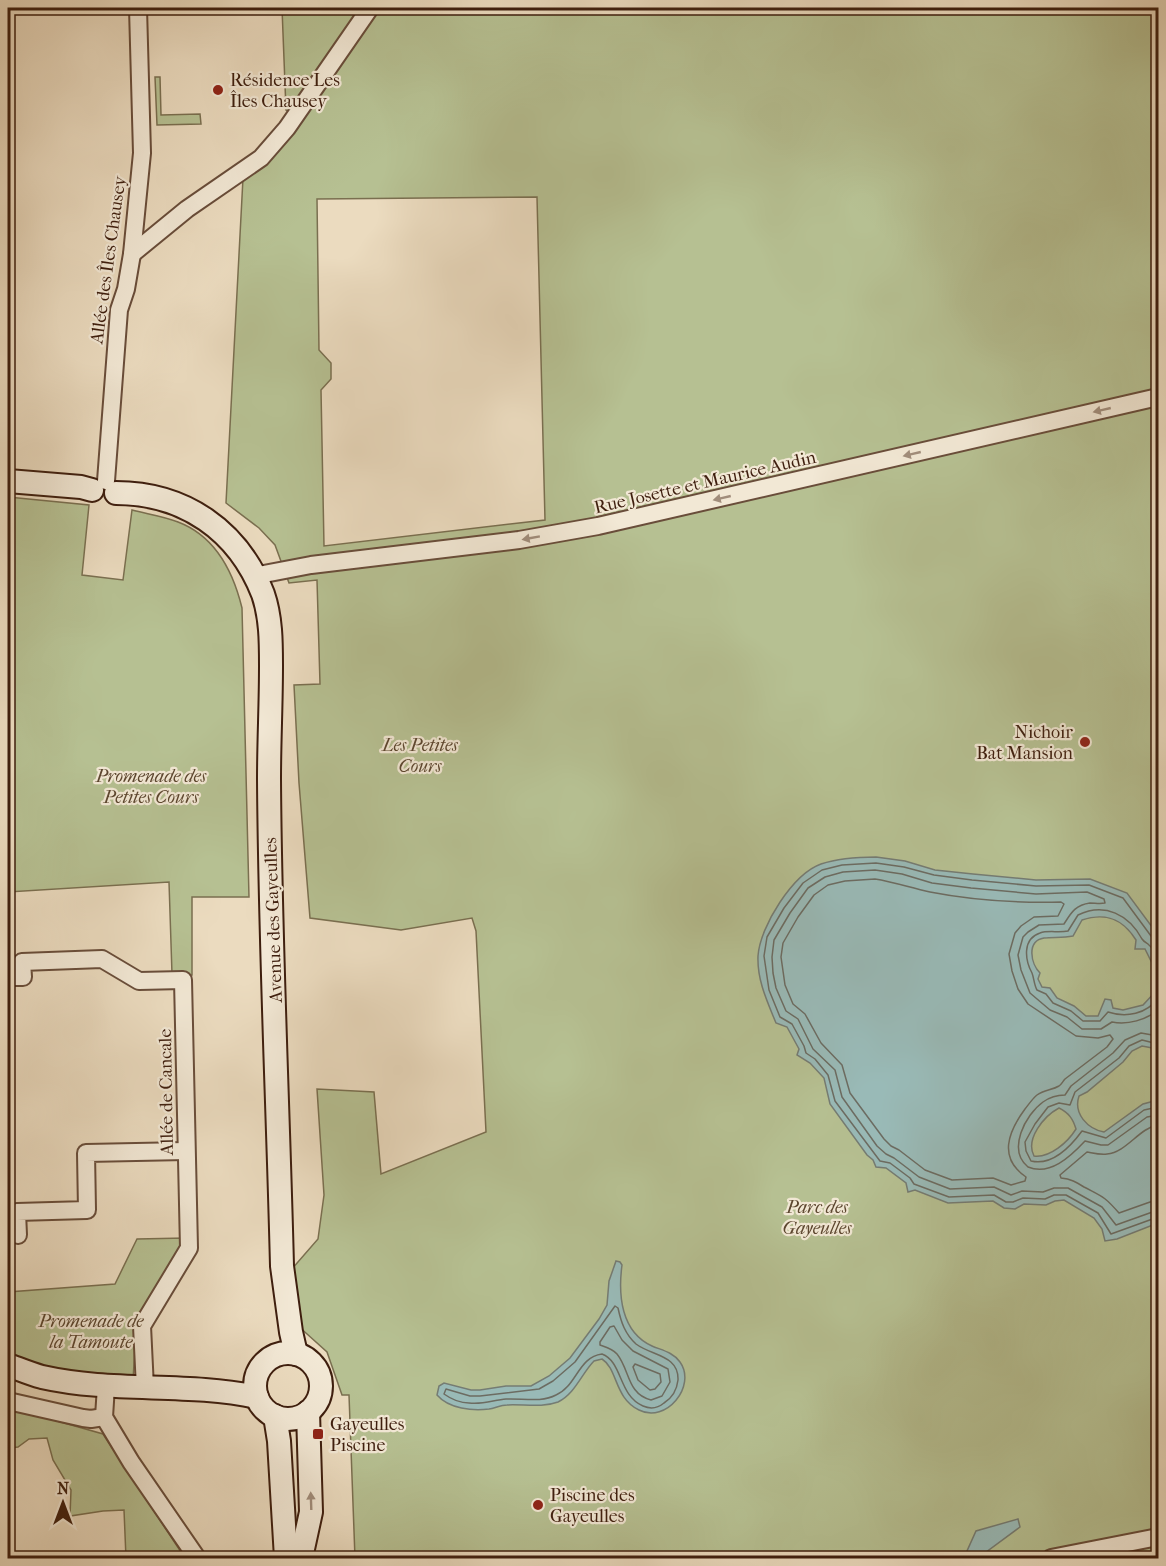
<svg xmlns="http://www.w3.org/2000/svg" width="1166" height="1566" font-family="'IM FELL French Canon',serif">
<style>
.green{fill:#b6c092;stroke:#7a6f50;stroke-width:1.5;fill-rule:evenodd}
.water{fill:#99bab7;stroke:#757c73;stroke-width:1.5;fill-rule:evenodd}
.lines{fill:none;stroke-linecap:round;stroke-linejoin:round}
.shore{stroke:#6c6c62;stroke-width:1.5}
.street-casing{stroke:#694d3a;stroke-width:20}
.secondary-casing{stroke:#3e1e0e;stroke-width:26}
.street{stroke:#f2e8d5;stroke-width:16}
.secondary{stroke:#f2e8d5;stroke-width:22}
.oneway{fill:#a18d7b}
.poi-dot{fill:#8f2418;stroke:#f2e8d5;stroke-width:2}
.labels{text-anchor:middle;stroke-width:4.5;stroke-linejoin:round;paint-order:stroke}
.poi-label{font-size:18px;fill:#3e1e0e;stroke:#f2e8d5;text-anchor:start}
.street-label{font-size:18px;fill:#3e1e0e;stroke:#f2e8d5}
.park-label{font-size:18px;font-style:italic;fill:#5c462f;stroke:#f2e8d5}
</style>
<rect width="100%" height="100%" fill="#ebdbbf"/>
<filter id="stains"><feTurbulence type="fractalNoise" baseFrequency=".00333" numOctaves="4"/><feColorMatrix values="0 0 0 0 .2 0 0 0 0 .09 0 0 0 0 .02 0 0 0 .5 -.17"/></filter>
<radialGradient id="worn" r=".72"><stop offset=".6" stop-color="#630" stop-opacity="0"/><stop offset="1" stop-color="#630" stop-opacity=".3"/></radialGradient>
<g class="green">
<polygon points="282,8 364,8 292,114 286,110"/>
<path d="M379,8H1158V1558H355L349,1395H342L327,1352L297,1325L291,1270L318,1239L324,1195L317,1089L374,1092L381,1174L486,1132L476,931L472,918L401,930L310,918L299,783L294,685L320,684L317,580L289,583L275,545L259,528L226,503L243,178L289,137ZM537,197L545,520L324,546L321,390L331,379V363L319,350L317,199Z"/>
<polygon points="155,77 160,77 161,115 200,114 201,124 157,125"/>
<path d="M8,497L89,505L82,575L123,580L132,510C147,514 163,516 178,522C215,536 233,571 242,608L249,897H192V975L172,974L169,882L8,892Z"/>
<polygon points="185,1238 136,1328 133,1381 43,1371 8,1356 8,1292 115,1284 137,1239"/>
<polygon points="8,1407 103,1434 185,1558 126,1558 124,1510 103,1511 70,1516 71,1490 53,1460 47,1438 29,1439 18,1447 8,1448"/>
</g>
<g class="water">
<path d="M876,857L905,861L935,870L973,874L1036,880L1090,879L1127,893L1158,935V971L1153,965L1145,949H1135L1136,940C1123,919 1106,912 1082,920L1073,936C1063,938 1054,937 1044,938C1026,941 1031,964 1040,973L1038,979L1042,987L1050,988L1057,998L1074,1006L1086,1016H1098L1105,999L1111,1000L1113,1008L1123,1010L1143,1005L1156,991L1158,972V1049L1142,1046L1132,1051L1123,1062L1087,1092L1079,1096C1073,1114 1088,1129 1104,1132L1143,1104L1158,1100V1223L1117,1239L1105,1241L1102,1229L1094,1218L1064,1200L1055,1201L1046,1205L1024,1204L1015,1209L1004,1208L993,1201L948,1203L915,1190L908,1192L906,1183L886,1168L876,1167L873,1160L867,1155L830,1104L824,1078L810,1063L797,1055L799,1049L787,1027L776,1023C767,1001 757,980 758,956C760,926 793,874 821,864C839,858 858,857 876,857ZM1059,1108C1069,1113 1073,1119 1076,1129C1068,1142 1050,1158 1034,1156C1025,1139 1044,1116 1059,1108Z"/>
<path d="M616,1261L620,1262L622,1265C618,1295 621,1332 652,1346C661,1350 673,1352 680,1362C697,1386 666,1424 639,1410C614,1398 618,1369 602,1359L594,1361C582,1373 575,1394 558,1402C542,1408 523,1404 507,1405C501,1405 495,1408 489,1409C473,1411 449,1409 437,1395L439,1386L444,1383L471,1390H480L506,1386H531L549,1376L570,1358L599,1319L607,1305L609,1281Z"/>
<polygon points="1018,1519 1020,1527 982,1555 967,1558 967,1551 976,1531"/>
</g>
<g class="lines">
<g class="shore">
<path d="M875,879C894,882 911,888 930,892C971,900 1020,903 1061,902L1064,904L1058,916L1034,917L1021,926L1015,933L1009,954L1012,971L1018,989L1028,1004L1076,1036L1098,1038L1110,1035L1113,1039L1107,1047L1065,1079C1063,1081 1062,1084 1059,1086C1052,1090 1044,1090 1037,1095C1033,1098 1029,1104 1025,1109C1008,1132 998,1158 1026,1177L1025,1181L1011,1185L993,1178L952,1180L925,1170L899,1150L891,1146L884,1139L850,1093L842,1065L821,1043L805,1014L793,1004L785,985L781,957L783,943L798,917L814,895L828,885L845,881Z"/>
<polyline points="1158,939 1151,936 1123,898 1089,885 1036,886 972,880 934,875 904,867 876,863 842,865 822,870 803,883 784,908 767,937 764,956 769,990 780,1017 792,1024 804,1046 806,1053 815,1059 828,1075 835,1101 880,1161 890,1163 910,1178 914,1184 949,1197 994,1195 1006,1202 1013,1202 1023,1198 1045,1199 1054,1195 1066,1195 1098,1213 1111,1234 1158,1217"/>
<path d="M1158,962C1156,957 1154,949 1149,945C1147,943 1144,942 1142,939C1129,915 1105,902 1078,915L1068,931C1059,933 1048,930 1040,933C1022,939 1025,960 1032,973C1034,978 1034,985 1037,990L1046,994L1053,1003L1071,1011L1083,1021H1100L1108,1012C1126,1018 1147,1014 1158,998"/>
<path d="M1158,1010C1146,1020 1128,1025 1112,1022L1101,1029H1082L1067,1017L1050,1010L1030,993L1021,970L1018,955L1023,937L1028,932L1039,925L1064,924C1071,913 1075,905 1090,903C1095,903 1100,904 1105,903L1104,899L1087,892L1036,894L971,888L932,883L902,874L875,870L843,872L825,877L808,888L790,913L774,940L772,957L773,973L776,988L786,1011L798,1019L813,1049L835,1070L842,1097L877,1146L886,1154L894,1158L919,1177L950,1189L994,1187L1011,1195L1022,1191L1043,1192L1054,1188H1068L1102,1207L1116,1225L1158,1210"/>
<path d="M1158,1036L1141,1033L1125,1040L1113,1053L1071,1086L1065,1095C1057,1095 1050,1097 1043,1102C1025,1115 1007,1150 1028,1167C1050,1176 1070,1157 1085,1141L1101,1145H1108L1147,1117L1158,1115"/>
<path d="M1158,1044L1142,1040L1129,1046L1119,1058L1075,1092L1070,1105L1059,1103L1048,1107L1035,1124L1025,1142L1026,1151L1031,1161C1052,1166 1071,1146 1082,1131L1106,1138L1144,1110L1158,1107"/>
<path d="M1158,1125C1139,1128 1127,1152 1107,1154C1100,1155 1093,1153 1087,1152L1060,1175L1061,1178C1071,1179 1076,1182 1084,1187C1103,1197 1104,1196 1119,1213L1150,1202L1158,1201"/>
<path d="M615,1306L618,1308C621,1322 625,1334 636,1344C652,1356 679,1355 678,1380C677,1389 672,1398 664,1403C658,1408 650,1409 643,1406C618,1395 623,1362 602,1354C578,1357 577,1386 556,1395C541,1403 522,1398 506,1399C494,1400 482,1405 469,1403C461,1403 451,1399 444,1394L446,1389L470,1396H480L539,1389L553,1381L575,1362Z"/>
<path d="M614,1326L622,1340L633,1351L668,1369L670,1382L662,1396L651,1400C627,1394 630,1370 617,1354C613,1349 606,1347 600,1345V1342L610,1327Z"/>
<polygon points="635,1364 660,1374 661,1382 655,1389 650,1390 638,1380 633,1367"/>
</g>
<g class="street-casing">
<g id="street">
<polyline points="132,254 187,209 261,158 287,128 370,8"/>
<polyline points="106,481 119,310 126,289 132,254 142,153 138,8"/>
<polyline points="254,576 311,565 519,540 598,526 1158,397"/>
<polyline points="8,977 23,977 22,962 102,959 139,981 183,980 189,1248 142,1326 145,1388"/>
<polyline points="18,1235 17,1212 87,1210 86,1153 186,1151"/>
<polyline points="106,1386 104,1417 131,1462 197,1558"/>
<polyline points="8,1401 83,1418 91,1419 104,1417"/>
<polyline points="1051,1558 1158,1537"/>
</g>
</g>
<g class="secondary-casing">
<g id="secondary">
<polyline points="8,481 81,487 92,490"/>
<path d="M116,493C184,493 238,530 263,594C271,617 271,642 271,666C271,704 269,742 269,779C270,942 278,1104 282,1266L291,1332L296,1354"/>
<circle cx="288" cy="1386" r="33"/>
<path d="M8,1365C19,1369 31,1374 42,1377C113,1393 187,1382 257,1397"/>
<polyline points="275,1416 279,1441 286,1558"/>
<polyline points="301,1558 311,1512 308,1412"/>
</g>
</g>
<use href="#street" class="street"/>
<use href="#secondary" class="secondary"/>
</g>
<defs><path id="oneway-solid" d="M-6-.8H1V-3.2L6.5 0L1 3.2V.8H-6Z" transform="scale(1.5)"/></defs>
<g class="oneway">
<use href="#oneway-solid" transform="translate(1102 410) rotate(167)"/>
<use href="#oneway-solid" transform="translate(912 454) rotate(167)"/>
<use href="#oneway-solid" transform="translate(722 498) rotate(167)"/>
<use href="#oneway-solid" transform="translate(531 538) rotate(170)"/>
<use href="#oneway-solid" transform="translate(311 1501) rotate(-92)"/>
</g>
<g class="poi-dot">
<circle cx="218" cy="90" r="6"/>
<circle cx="1085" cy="742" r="6"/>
<rect x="312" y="1428" width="12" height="12" rx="3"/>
<circle cx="538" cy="1505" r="6"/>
</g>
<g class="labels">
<g class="poi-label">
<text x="230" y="86">Résidence Les<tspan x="230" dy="21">Îles Chausey</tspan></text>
<text x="1073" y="738" text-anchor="end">Nichoir<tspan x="1073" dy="21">Bat Mansion</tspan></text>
<text x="330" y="1430">Gayeulles<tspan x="330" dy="21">Piscine</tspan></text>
<text x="550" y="1501">Piscine des<tspan x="550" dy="21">Gayeulles</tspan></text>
</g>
<g class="street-label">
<text transform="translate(108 260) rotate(-82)" y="6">Allée des Îles Chausey</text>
<text transform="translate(705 482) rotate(-13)" y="6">Rue Josette et Maurice Audin</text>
<text transform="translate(273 920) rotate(-92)" y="6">Avenue des Gayeulles</text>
<text transform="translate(166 1092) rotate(-91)" y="6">Allée de Cancale</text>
</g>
<g class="park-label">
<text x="420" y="751">Les Petites<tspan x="420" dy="21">Cours</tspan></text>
<text x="151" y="782">Promenade des<tspan x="151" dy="21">Petites Cours</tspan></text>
<text x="817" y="1213">Parc des<tspan x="817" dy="21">Gayeulles</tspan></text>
<text x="91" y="1327">Promenade de<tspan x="91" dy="21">la Tamoute</tspan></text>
</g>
</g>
<rect width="1166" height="1566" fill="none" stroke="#ebdbbf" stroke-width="30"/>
<rect x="9" y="9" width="1148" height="1548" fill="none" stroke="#3e1e0e" stroke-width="3"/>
<rect x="15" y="15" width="1136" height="1536" fill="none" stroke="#3e1e0e" stroke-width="1.5"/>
<g transform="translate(63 1503)" stroke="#f2e8d5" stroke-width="4.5" paint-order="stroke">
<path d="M0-4.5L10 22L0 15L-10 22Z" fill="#3e1e0e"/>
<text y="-9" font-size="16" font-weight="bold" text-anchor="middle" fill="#3e1e0e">N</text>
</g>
<rect width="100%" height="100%" filter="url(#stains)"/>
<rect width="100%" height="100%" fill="url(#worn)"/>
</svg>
